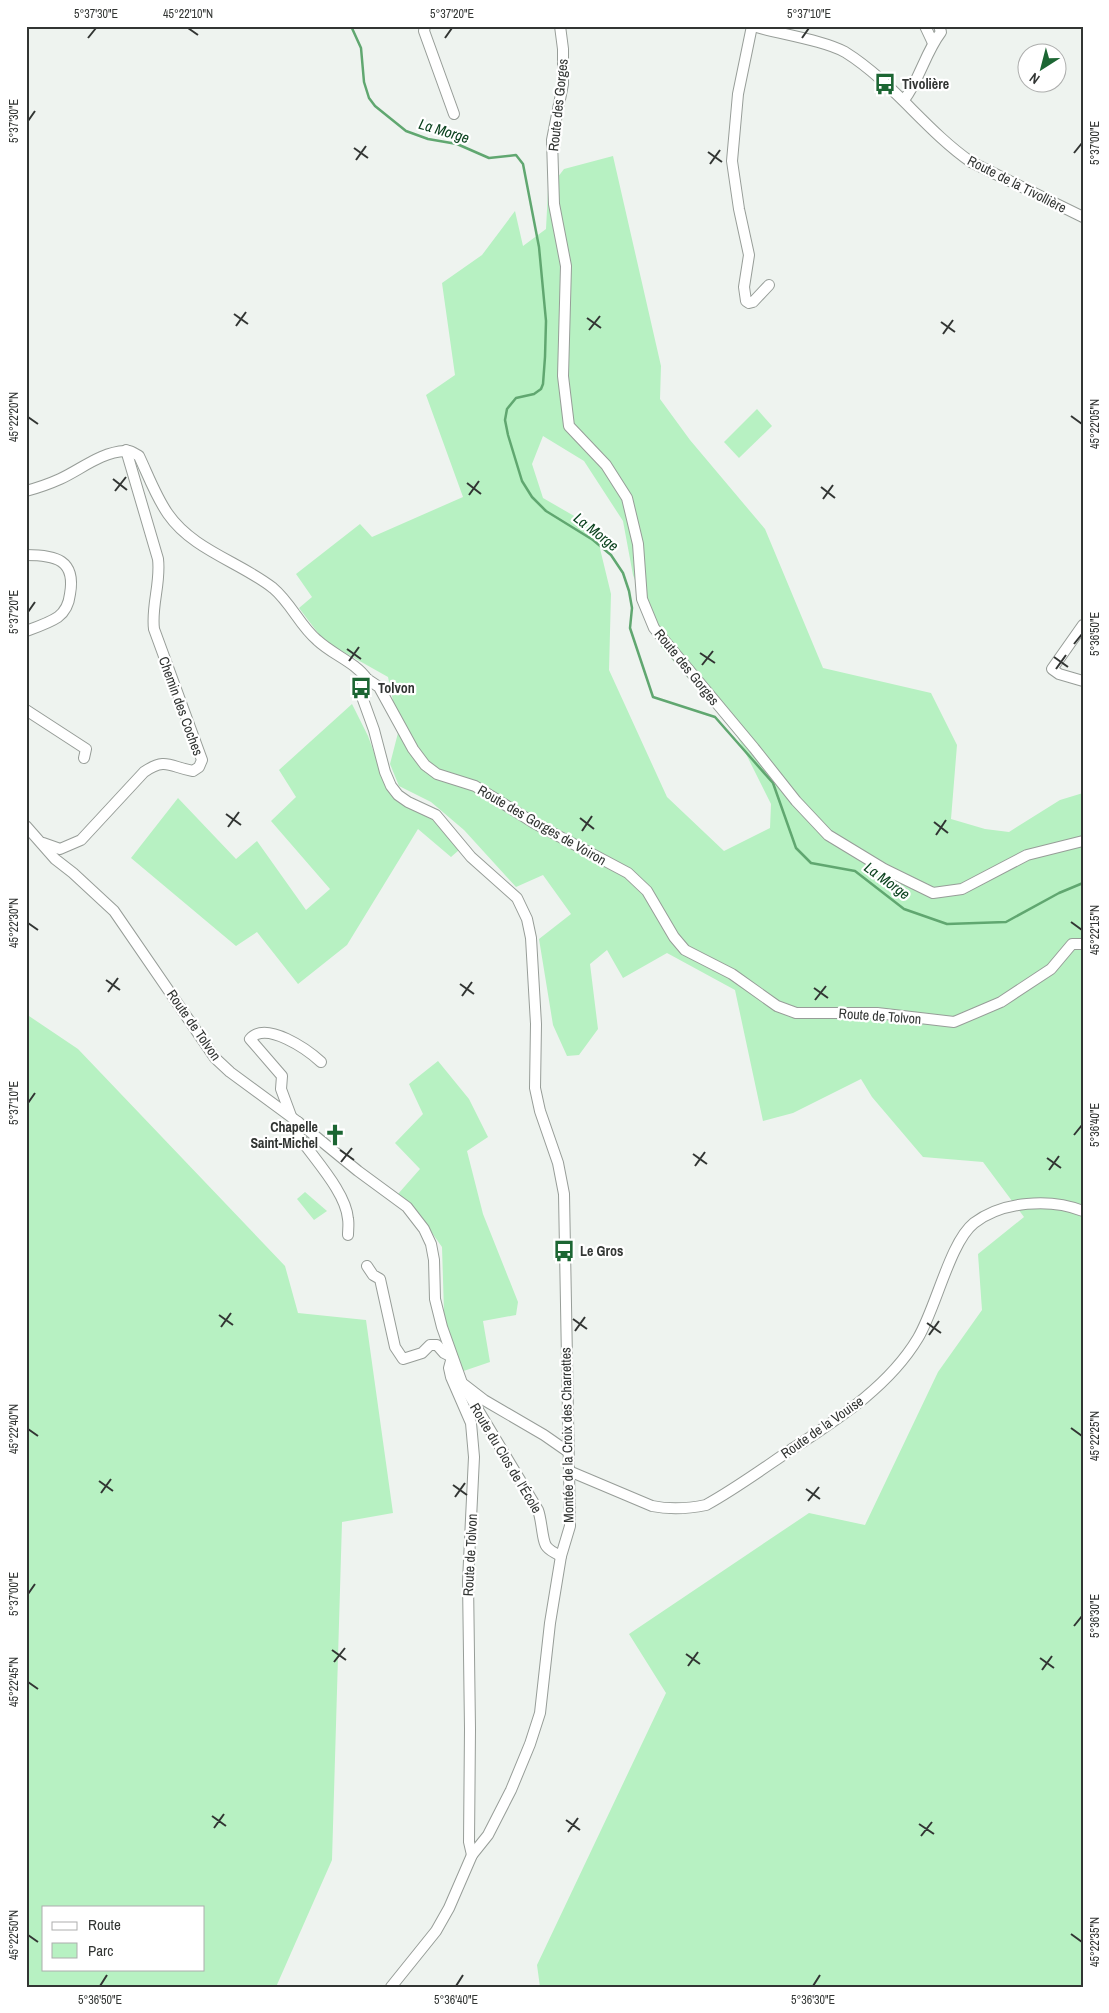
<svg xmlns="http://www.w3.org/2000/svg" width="1109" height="2013" font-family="'Archivo Narrow',sans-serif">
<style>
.green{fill:#b7f1c2;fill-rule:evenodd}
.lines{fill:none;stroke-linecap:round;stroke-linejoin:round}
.stream{stroke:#60a770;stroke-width:2.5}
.minor-casing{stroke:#979d98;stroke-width:12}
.minor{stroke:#fff;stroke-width:10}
.ticks{fill:none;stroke:#323533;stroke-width:2}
.labels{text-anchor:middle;stroke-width:4.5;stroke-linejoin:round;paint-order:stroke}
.poi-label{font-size:14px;font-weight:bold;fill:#323533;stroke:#fff;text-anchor:start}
.street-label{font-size:14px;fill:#323533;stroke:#fff}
.water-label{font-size:15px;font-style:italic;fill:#0b421e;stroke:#fff}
.neatline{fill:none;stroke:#323533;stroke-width:2}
.ticks-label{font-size:12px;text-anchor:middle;fill:#323533}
</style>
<rect width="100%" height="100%" fill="#eef3ef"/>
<g class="green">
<path d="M613,156L661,366L660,399L690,440L765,529L823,668L931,693L957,745L951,819L985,829L1009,832L1060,800L1083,793V1987H540L537,1965L666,1693L629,1634L809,1513L865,1525L938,1372L982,1310L978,1254L1024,1217L983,1162L923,1157L872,1097L861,1079L793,1113L763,1121L735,990L667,953L623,978L607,950L590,964L598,1029L579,1055L567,1056L553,1025L539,939L571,914L543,875L516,887L464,830L431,802L399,786L390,764L399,729L388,677L324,641L299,608L312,597L296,574L360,524L372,537L463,497L426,395L455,375L442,283L482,255L515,211L523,246L546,229L548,190L564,169ZM543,436L584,461L623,521L633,575L661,647L735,732L771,804L770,828L724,851L667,797L609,670L611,594L595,528L543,498L532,464Z"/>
<polygon points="757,409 772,426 739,458 724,442"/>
<polygon points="352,704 368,736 388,791 433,820 459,850 451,857 418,829 347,945 298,984 257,932 236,946 131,858 178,798 236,859 257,841 306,910 330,889 271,821 296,797 279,770"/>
<path d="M26,1014L78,1049L285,1266L298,1313L366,1320L393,1513L342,1522L332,1860L276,1987H26ZM44,1907H204V1969H44Z"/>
<polygon points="438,1061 469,1099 488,1137 467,1151 483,1214 518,1302 516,1315 483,1321 490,1362 446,1377 442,1247 420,1216 398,1194 420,1169 395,1143 423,1114 409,1084"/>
<polygon points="305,1192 327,1211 314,1220 297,1199"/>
</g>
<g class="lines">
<polyline class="stream" points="351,26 361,48 364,82 369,98 375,106 406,131 428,139 457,144 489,158 516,155 523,164 539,247 546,321 545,357 543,384 541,389 534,394 516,398 507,409 505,420 508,435 522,481 532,497 546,511 593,540 611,555 623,573 629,591 632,608 630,628 653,697 715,717 773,783 796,848 811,863 855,871 904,909 947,924 1006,922 1059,893 1083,883"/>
<g class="minor-casing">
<g id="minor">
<polyline points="425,26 424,31 454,114"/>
<polyline points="560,26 563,49 563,84 552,140 554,204 566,266 563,376 569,426 606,465 627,498 638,544 642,599 654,628 754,748 796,801 828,835 884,869 933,893 962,889 1027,855 1083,841"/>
<polyline points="752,26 738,94 732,161 739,209 749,255 744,287 746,301 749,303 753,302 769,285"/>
<path d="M753,26C779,34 823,40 845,52C893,82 925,130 971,162L1083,217"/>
<polyline points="925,26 933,43"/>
<path d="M904,100C920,79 925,53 941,32L939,26"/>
<path d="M26,491C37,488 49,484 60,479C80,470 101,452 125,451C130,450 134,453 139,456C148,475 156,497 168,514C193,550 240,562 273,588C291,603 300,626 317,640C333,655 355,662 367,679"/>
<path d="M26,555C56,555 76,560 70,594C69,603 66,611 58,617C49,623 37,627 26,631"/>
<polyline points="1083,625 1052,669 1059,674 1083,681"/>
<polyline points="367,679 361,688 361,694 374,730 385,772 391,786 398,795 408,802 436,815 471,857 517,898 527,919 531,938 536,1024 535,1088 540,1111 558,1163 564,1194 570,1526 561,1556 550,1623 540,1713 530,1744 511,1790 488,1835 472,1855 449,1908 436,1931 391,1987"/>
<polyline points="367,679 379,687 413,749 425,765 437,774 475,786 534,823 628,873 647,891 674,937 685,950 732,974 777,1006 796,1013 877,1013 954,1022 1001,1002 1051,969 1072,944 1083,944"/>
<polyline points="26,710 86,749 84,758"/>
<polyline points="26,826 55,859 73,873 114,911 215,1058 230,1072 298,1122 358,1171 407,1207 424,1229 431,1244 434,1260 435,1299 442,1327 462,1383 484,1400 544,1435 567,1451"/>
<path d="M43,843L60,849L81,840L144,772C166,757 170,767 193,771L199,767L202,760L154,629C151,606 161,583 158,559L126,450"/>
<path d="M291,1116L281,1089L282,1076L250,1039C266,1020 308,1050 321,1062"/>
<path d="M298,1122L296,1132C311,1156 346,1191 348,1219C349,1224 348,1230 348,1235"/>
<polyline points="367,1266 373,1275 380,1279 395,1347 403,1359 422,1353 430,1345 437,1345 444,1353 452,1357"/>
<polyline points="452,1357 449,1368 451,1377 471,1423 474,1457 468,1581 470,1729 469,1842 472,1855"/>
<path d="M465,1388L538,1510C542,1520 542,1542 547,1547C550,1551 557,1554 561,1556"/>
<path d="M569,1471L652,1506C671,1510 687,1509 706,1505C735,1489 761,1470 789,1451C836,1420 888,1388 918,1338C936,1308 950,1242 974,1223C1003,1201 1050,1198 1083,1211"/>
</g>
</g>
<use href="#minor" class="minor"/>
</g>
<path class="ticks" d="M188,28L198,35M88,38L96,28M445,38L452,28M802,38L809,28M28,121L35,111M354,148L368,158M708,152L722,162M1074,153L1082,143M356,160L366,146M710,164L720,150M234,314L248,324M587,318L601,328M941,322L955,332M236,326L246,312M589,330L600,316M943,334L953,320M1071,416L1082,424M28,417L38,424M113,479L127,490M467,483L481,494M821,487L835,498M115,491L126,477M469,495L479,481M823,499L833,485M28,612L35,602M1074,644L1082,634M347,649L361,659M700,653L715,663M1054,657L1068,667M349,661L359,647M702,665L713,651M1056,669L1066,655M226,814L241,825M580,818L594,829M934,822L948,833M228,827L239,812M582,831L592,816M936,835L946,820M1071,922L1082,930M28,923L38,930M106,980L120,990M460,984L474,994M814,988L828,998M108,992L118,978M462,996L472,982M815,1000L826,986M28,1103L35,1093M1074,1135L1082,1125M340,1150L354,1160M693,1154L707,1164M1047,1158L1061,1168M341,1162L352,1148M695,1166L705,1152M1049,1170L1059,1156M219,1315L233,1325M573,1319L587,1329M927,1323L941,1333M221,1327L231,1313M575,1331L585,1317M929,1335L939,1321M1071,1428L1082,1436M28,1429L38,1436M99,1481L113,1491M453,1485L467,1495M806,1489L820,1499M101,1493L111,1479M455,1497L465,1483M808,1501L819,1487M28,1594L35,1584M1074,1626L1082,1616M332,1650L346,1660M686,1654L700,1664M1040,1658L1054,1668M334,1662L345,1648M688,1666L698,1652M1042,1670L1052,1656M28,1682L38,1689M212,1816L226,1826M566,1820L580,1830M919,1824L934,1834M214,1828L224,1814M568,1832L578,1818M921,1836L932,1822M1071,1934L1082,1942M28,1935L38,1942M100,1986L107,1975M456,1986L463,1975M813,1986L820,1975"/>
<defs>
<g id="bus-bare" transform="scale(1.725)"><path d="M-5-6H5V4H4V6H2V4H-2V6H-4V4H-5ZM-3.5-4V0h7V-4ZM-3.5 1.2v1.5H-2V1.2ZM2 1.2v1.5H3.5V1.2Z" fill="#1c6633" stroke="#fff" stroke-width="2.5" paint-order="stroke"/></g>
<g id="church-bare" transform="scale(1.725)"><path d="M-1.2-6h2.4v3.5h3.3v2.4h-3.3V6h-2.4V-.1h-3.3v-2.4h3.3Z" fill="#1c6633" stroke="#fff" stroke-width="2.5" paint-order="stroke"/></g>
</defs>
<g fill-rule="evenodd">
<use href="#bus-bare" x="885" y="84"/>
<use href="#bus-bare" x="361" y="688"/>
<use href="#church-bare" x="335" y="1135"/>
<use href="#bus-bare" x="564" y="1251"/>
</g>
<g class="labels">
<g class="poi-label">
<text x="902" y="89">Tivolière</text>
<text x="378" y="693">Tolvon</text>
<text x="318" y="1132" text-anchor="end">Chapelle<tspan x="318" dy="16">Saint-Michel</tspan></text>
<text x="580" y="1256">Le Gros</text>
</g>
<g class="street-label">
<text transform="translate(558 105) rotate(-84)" y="5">Route des Gorges</text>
<text transform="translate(1017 184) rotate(27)" y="5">Route de la Tivollière</text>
<text transform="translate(687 667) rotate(51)" y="5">Route des Gorges</text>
<text transform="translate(181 706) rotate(70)" y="5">Chemin des Coches</text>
<text transform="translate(542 825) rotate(30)" y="5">Route des Gorges de Voiron</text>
<text transform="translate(880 1016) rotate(4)" y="5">Route de Tolvon</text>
<text transform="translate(194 1025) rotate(55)" y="5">Route de Tolvon</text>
<text transform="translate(822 1427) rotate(-35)" y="5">Route de la Vouise</text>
<text transform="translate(567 1435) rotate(-91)" y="5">Montée de la Croix des Charrettes</text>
<text transform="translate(506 1458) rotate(59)" y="5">Route du Clos de l'École</text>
<text transform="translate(470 1555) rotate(-87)" y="5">Route de Tolvon</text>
</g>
<g class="water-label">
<text transform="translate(444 131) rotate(17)" y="5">La Morge</text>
<text transform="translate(596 532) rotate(38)" y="5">La Morge</text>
<text transform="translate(887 881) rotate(36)" y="5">La Morge</text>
</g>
</g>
<rect width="1109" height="2013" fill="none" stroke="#ffffff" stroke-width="55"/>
<rect x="42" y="1906" width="162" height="65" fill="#ffffff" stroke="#adaead"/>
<rect x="52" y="1922" width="25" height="8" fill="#ffffff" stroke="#adaead"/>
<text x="88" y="1930" font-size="15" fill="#323533">Route</text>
<rect x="52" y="1943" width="25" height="15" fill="#b7f1c2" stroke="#adaead"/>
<text x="88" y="1956" font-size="15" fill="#323533">Parc</text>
<g transform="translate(1042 68) rotate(216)"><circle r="24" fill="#ffffff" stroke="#adaead"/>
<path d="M0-4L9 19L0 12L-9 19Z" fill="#1c6633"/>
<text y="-8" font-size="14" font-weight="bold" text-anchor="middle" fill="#323533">N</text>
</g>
<rect x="28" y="28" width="1054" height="1958" class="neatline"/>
<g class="ticks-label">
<text x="96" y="18">5°37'30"E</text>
<text x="188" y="18">45°22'10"N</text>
<text x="452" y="18">5°37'20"E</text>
<text x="809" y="18">5°37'10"E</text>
<text transform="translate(14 121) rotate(-90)" y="4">5°37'30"E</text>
<text transform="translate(1095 143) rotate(-90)" y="4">5°37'00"E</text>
<text transform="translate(14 417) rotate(-90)" y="4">45°22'20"N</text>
<text transform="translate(1095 424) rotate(-90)" y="4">45°22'05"N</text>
<text transform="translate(14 612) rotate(-90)" y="4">5°37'20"E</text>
<text transform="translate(1095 634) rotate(-90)" y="4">5°36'50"E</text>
<text transform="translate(14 923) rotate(-90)" y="4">45°22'30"N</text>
<text transform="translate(1095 930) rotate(-90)" y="4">45°22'15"N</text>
<text transform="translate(14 1103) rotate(-90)" y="4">5°37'10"E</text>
<text transform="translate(1095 1125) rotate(-90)" y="4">5°36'40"E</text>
<text transform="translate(14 1429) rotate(-90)" y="4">45°22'40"N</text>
<text transform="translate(1095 1436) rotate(-90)" y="4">45°22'25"N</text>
<text transform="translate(14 1594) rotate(-90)" y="4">5°37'00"E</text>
<text transform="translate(1095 1616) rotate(-90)" y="4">5°36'30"E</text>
<text transform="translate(14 1682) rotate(-90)" y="4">45°22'45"N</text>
<text transform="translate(14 1935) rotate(-90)" y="4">45°22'50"N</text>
<text transform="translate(1095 1942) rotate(-90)" y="4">45°22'35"N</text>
<text x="100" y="2004">5°36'50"E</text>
<text x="456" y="2004">5°36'40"E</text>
<text x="813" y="2004">5°36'30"E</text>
</g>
</svg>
